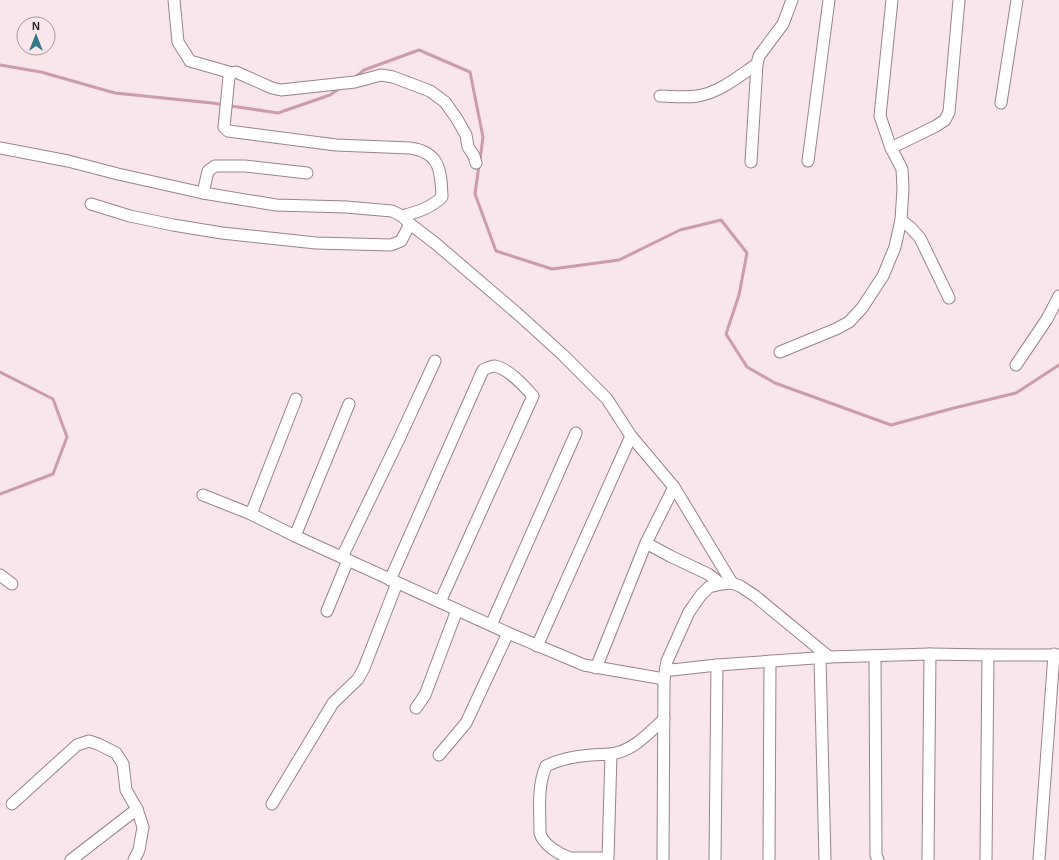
<svg xmlns="http://www.w3.org/2000/svg" width="1059" height="860" font-family="Helvetica,sans-serif">
<style>
.lines{fill:none;stroke-linecap:round;stroke-linejoin:round}
.stream{stroke:#cc9ca8;stroke-width:3}
.minor-casing{stroke:#968488;stroke-width:13}
.minor{stroke:#fff;stroke-width:11}
</style>
<rect width="100%" height="100%" fill="#f9e6ea"/>
<g class="lines">
<g class="stream">
<polyline points="0,65 41,72 115,93 212,103 278,113 330,95 340,88"/>
<polyline points="354,78 364,70 419,50 470,72 483,137 480,160"/>
<polyline points="479,165 475,194 496,251 552,269 619,260 680,230 721,220 747,253 739,295 726,334 747,367 775,383 891,425 954,408 1016,393 1059,365"/>
<polyline points="0,372 53,399 67,437 53,474 0,494"/>
</g>
<g class="minor-casing">
<g id="minor">
<polyline points="174,0 178,42 190,61 232,73"/>
<path d="M660,96C671,96 685,98 697,96C719,93 739,76 757,64"/>
<polyline points="1001,103 1017,0"/>
<polyline points="0,148 68,161 118,174 203,193 276,205 346,207 392,211 402,216 410,224 435,243 519,315 563,355 607,399 631,436 674,487 732,583"/>
<polyline points="891,148 936,126 945,120 949,112 959,0"/>
<polyline points="808,161 829,0"/>
<polyline points="751,162 757,64 759,56 783,24 792,0"/>
<polyline points="203,193 208,171 215,166 245,166 307,173"/>
<polyline points="91,204 130,216 173,225 222,233 316,243 391,245 401,241 410,224"/>
<path d="M402,216C417,212 431,208 442,197C441,171 440,152 410,148L336,145L228,131L224,127L229,77L232,73L236,72L272,88L281,90L355,82L381,75L393,77L430,91L445,102L457,119L466,135L468,147L474,156L476,163"/>
<polyline points="901,220 911,228 920,238 949,298"/>
<polyline points="780,352 836,329 849,322 862,308 883,276 895,247 901,220 903,189 902,169 891,148 880,116 892,0"/>
<polyline points="1016,365 1047,319 1059,296"/>
<polyline points="203,495 251,514 295,536 508,633 584,665 664,679"/>
<polyline points="251,514 296,399"/>
<polyline points="295,536 349,404"/>
<polyline points="646,543 670,556 708,574 721,584"/>
<polyline points="342,557 399,439 435,361"/>
<polyline points="0,575 12,584"/>
<path d="M390,580L483,370C487,368 491,366 495,366C509,369 524,386 533,396L440,602"/>
<polyline points="327,611 348,560"/>
<polyline points="491,625 576,433"/>
<polyline points="537,646 631,436"/>
<polyline points="875,656 876,855 878,860"/>
<polyline points="820,658 825,860"/>
<polyline points="666,667 672,670 717,665 829,657 930,654 988,655 1059,655"/>
<polyline points="596,668 646,543 674,487"/>
<polyline points="416,708 425,695 457,610"/>
<path d="M611,754L608,858H570C559,854 543,845 540,833C540,810 537,787 546,766C560,759 576,756 591,755C597,754 604,755 610,754C632,752 649,733 664,719"/>
<polyline points="439,755 466,723 508,633"/>
<polyline points="12,804 77,745 89,741 98,744 116,753 123,764 126,790 137,809 143,827 139,850 134,860"/>
<polyline points="272,804 333,703 358,679 364,668 397,583"/>
<polyline points="71,860 137,809"/>
<polyline points="663,860 664,679 667,661 689,612 701,595 709,587 721,584 732,583 740,586 755,596 829,657"/>
<polyline points="715,860 717,665"/>
<polyline points="769,860 770,661"/>
<polyline points="928,860 930,654"/>
<polyline points="986,860 988,655"/>
<polyline points="1039,860 1054,654"/>
</g>
</g>
<use href="#minor" class="minor"/>
</g>
<g transform="translate(36 36)"><circle r="19" fill="#f9e6ea" stroke="#a5979a"/>
<path d="M0-3L7 15L0 10L-7 15Z" fill="#337986"/>
<text y="-6" font-size="11" font-weight="bold" text-anchor="middle" fill="#282123">N</text>
</g>
</svg>
